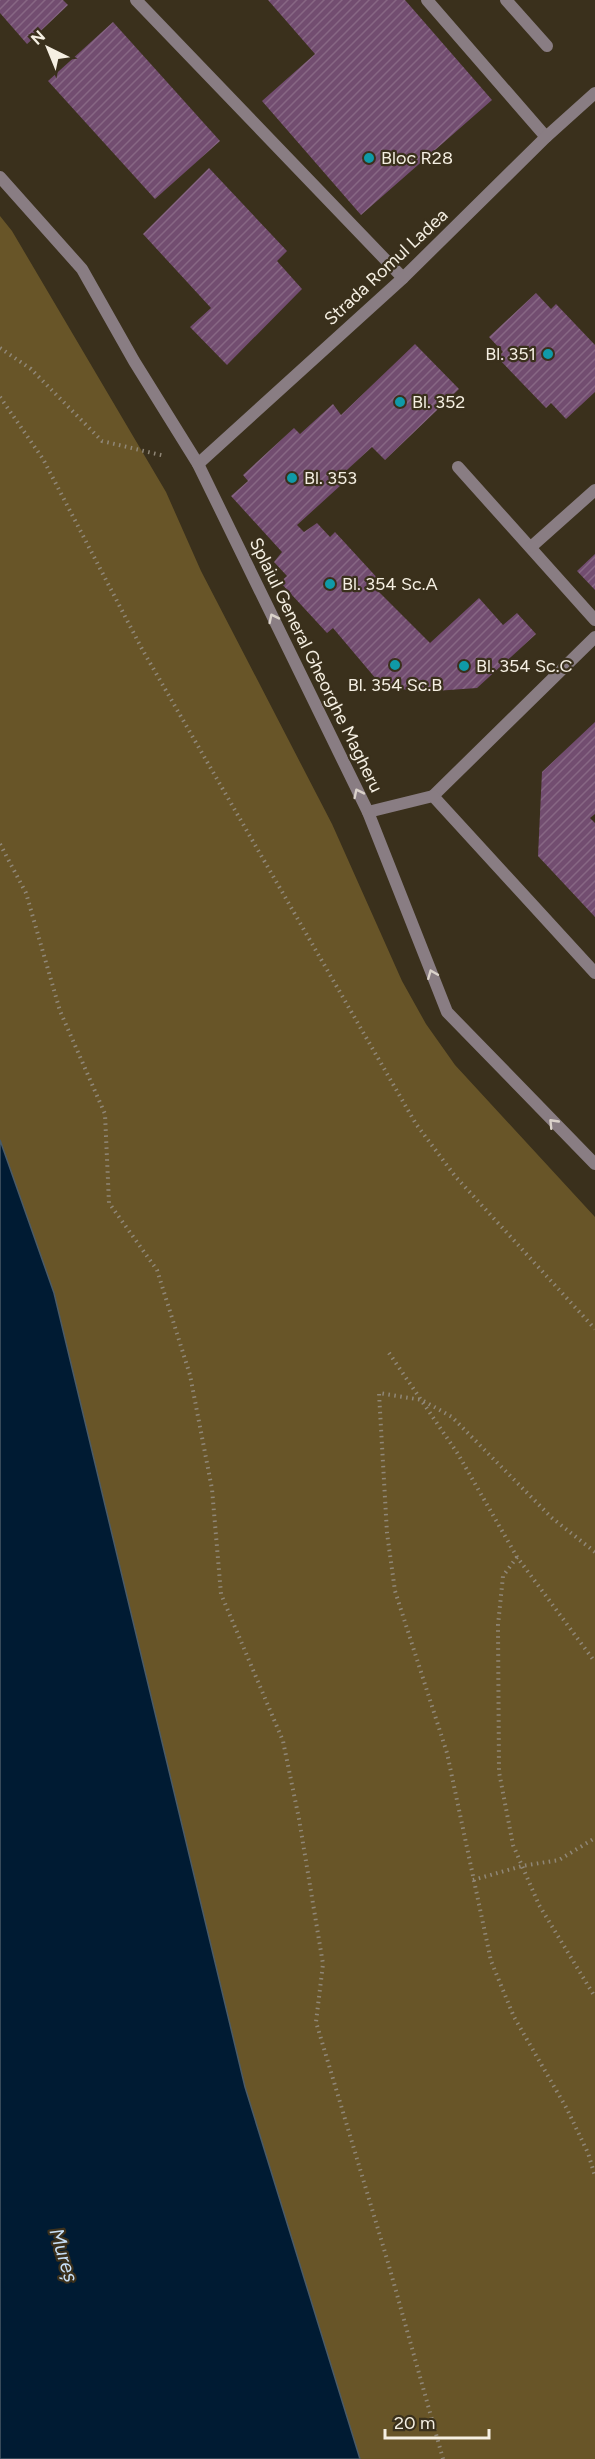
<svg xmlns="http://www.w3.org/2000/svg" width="595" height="2459" font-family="Figtree,sans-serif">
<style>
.green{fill:#685528}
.water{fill:#001b33;stroke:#4a5b68;stroke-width:1.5}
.building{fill:url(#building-hatch)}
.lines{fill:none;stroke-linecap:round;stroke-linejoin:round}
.path{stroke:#908777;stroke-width:4;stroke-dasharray:1.5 4.5;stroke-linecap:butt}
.lane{stroke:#897d83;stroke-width:12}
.street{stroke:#897d83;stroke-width:12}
.oneway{stroke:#dad2ca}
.culture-dot{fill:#0f9aa8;stroke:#3a301c;stroke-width:2}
.labels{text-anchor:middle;stroke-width:4.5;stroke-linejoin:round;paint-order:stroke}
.poi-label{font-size:18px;fill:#f5efe2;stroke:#3a301c;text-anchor:start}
.street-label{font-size:18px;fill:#f5efe2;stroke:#3a301c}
.water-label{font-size:20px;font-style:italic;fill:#c7dff6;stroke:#3a301c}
</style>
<defs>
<pattern id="building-hatch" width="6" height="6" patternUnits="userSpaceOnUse" patternTransform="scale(1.5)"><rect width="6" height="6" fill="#724d70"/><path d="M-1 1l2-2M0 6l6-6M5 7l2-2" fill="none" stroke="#876784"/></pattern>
</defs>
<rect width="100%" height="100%" fill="#3a301c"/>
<polygon class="green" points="0,216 12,231 166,492 201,571 332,824 402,981 426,1024 455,1065 595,1217 595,2459 360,2459 245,2087 54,1293 0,1140"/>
<polygon class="water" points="0,1140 54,1293 245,2087 360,2459 0,2459"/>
<g class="building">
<polygon points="0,0 63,0 68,5 27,44 0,13"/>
<polygon points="268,0 405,0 492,100 361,215 262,101 315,54"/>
<polygon points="113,22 220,141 155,199 48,81"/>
<polygon points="209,168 287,251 277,261 302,289 227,365 190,327 211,308 143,234"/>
<polygon points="536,293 551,309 556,304 595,345 595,392 566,419 551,403 546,408 497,357 503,352 489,337"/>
<polygon points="415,344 459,389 385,460 372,447 336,480 341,485 297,525 304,532 317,523 330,537 335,532 381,582 374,587 430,643 479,598 503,625 517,613 536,634 477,688 421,692 382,686 333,628 327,633 280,582 287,576 274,562 282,552 231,496 248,481 243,475 294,428 300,434 333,404 341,415"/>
<polygon points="595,554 595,590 577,571"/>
<polygon points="595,722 595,814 590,818 595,823 595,917 538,856 542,772"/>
</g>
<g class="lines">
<g class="path">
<polyline points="0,348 31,369 102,441 165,456"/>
<polyline points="0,397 43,459 142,649 416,1124 455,1176 595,1329"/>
<polyline points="0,844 26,893 60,1011 105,1114 109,1203 157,1270 190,1375 212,1489 221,1594 283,1741 299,1819 323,1964 316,2022 387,2259 443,2459"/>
<polyline points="389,1353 458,1454 517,1557 595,1662"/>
<polyline points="595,1552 552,1518 452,1417 422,1400 379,1393 387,1533 395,1591 447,1753 491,1961 514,2017 567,2109 588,2153 595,2176"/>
<polyline points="517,1557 503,1576 498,1625 499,1772 513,1845 539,1905 595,1997"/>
<polyline points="473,1880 522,1866 559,1860 595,1838"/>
</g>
<g class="lane">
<polyline points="136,0 403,278"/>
<polyline points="427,0 546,137"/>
<polyline points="506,0 547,46"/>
<polyline points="458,467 595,620"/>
<polyline points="531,547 595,490"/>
<polyline points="433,796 595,637"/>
<polyline points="368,812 433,796 595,973"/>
</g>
<g class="street">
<polyline points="0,177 82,269 134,361 198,464 368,812 447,1012 595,1164"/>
<polyline points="198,464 403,278 546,137 595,93"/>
</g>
</g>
<defs><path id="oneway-chevron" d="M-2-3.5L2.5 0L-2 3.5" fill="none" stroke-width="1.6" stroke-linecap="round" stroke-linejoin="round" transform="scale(1.5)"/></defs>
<g class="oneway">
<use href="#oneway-chevron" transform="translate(273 618) rotate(-116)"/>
<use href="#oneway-chevron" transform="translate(358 793) rotate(-116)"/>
<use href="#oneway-chevron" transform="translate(432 974) rotate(-112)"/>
<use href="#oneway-chevron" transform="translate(553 1123) rotate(-134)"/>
</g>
<g class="culture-dot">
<circle cx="369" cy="158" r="6"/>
<circle cx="548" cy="354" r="6"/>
<circle cx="400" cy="402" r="6"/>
<circle cx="292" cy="478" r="6"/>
<circle cx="330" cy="584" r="6"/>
<circle cx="395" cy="665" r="6"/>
<circle cx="464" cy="666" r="6"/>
</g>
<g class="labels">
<g class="poi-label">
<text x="381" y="164">Bloc R28</text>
<text x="536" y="360" text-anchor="end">Bl. 351</text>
<text x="412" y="408">Bl. 352</text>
<text x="304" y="484">Bl. 353</text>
<text x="342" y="590">Bl. 354 Sc.A</text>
<text x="476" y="672">Bl. 354 Sc.C</text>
<text x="395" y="691" text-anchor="middle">Bl. 354 Sc.B</text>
</g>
<g class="street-label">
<text transform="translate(386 267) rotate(-43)" y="6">Strada Romul Ladea</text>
<text transform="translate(316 665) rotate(64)" y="6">Splaiul General Gheorghe Magheru</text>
</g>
<g class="water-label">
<text transform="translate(64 2255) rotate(73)" y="7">Mureș</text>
</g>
</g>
<g transform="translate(48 48) rotate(317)" stroke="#3a301c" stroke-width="4.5" paint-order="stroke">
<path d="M0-4.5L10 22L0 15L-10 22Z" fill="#f5efe2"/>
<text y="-9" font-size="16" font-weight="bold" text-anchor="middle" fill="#f5efe2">N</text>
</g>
<path d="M385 2429v9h104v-9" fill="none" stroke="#f5efe2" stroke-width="3"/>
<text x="394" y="2429" font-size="18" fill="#f5efe2" stroke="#3a301c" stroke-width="4.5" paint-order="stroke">20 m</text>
</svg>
